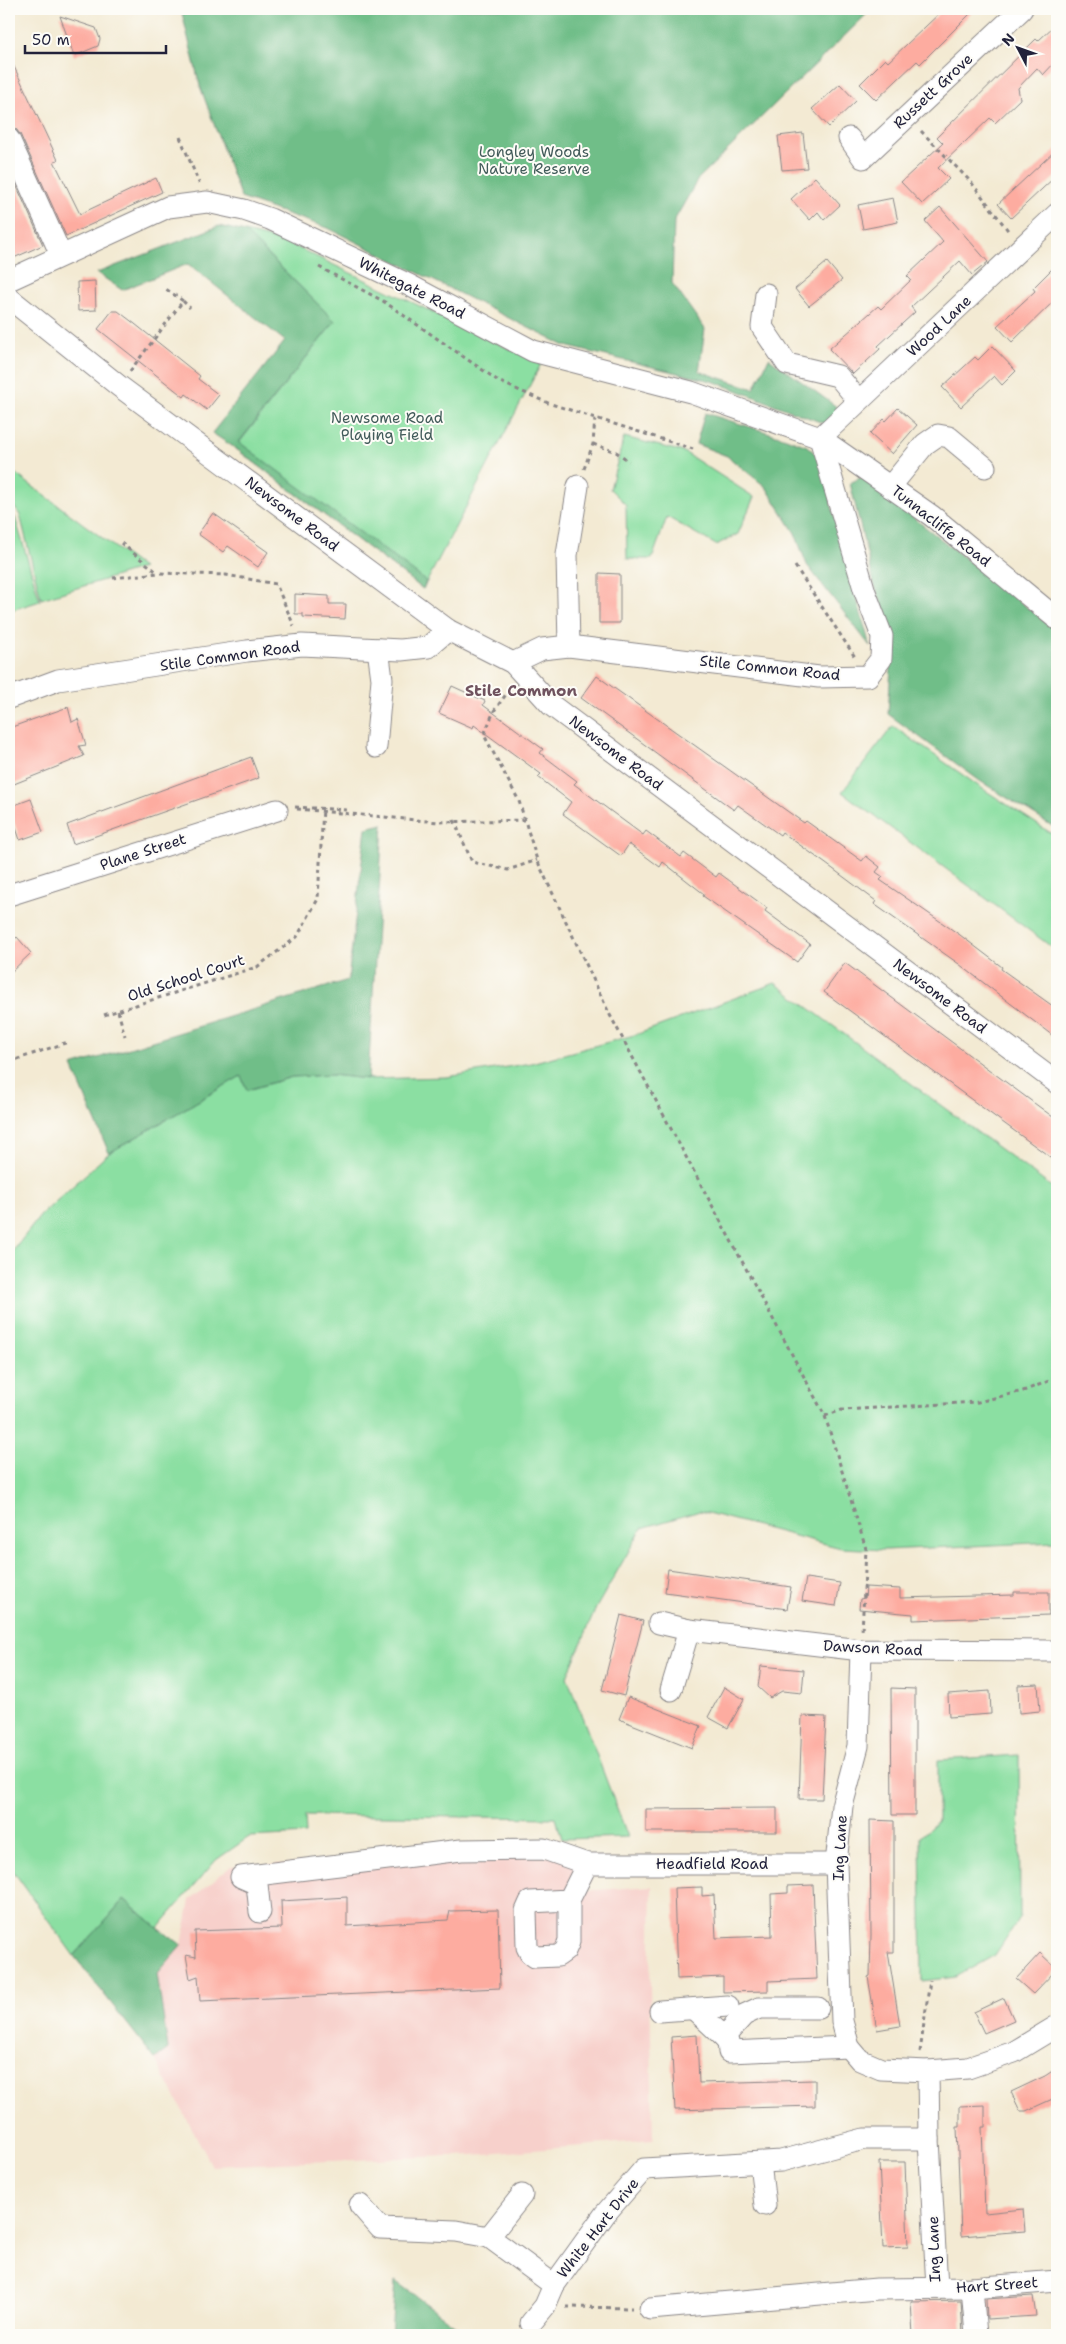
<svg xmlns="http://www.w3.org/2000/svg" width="1066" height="2344" font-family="'Shantell Sans',sans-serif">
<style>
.built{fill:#f7d0cb}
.green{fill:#8bdfa2;stroke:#56806e}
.forest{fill:#70be88;stroke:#497062}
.building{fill:#fdaca0}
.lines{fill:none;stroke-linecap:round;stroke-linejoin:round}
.minor-casing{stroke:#8a8687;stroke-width:23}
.path{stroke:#8a8687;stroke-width:3;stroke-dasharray:4 4;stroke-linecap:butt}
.minor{stroke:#fff;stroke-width:21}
.labels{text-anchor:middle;stroke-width:4;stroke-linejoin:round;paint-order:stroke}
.street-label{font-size:15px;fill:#22223b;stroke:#fdfcf7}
.park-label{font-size:15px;fill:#425b5a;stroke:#fdfcf7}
.neighbourhood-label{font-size:16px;font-weight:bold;fill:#6f525e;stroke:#fdfcf7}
</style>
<rect width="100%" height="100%" fill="#fdfcf7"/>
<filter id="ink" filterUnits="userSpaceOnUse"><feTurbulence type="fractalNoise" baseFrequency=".02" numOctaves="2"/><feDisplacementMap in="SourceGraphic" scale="10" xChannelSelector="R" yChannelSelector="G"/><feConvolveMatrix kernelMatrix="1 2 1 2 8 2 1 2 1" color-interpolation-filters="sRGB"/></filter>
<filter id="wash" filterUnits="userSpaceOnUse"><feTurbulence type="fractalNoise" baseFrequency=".0096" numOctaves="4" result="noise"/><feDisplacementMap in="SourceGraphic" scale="20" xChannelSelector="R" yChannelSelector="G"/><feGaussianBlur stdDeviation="1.12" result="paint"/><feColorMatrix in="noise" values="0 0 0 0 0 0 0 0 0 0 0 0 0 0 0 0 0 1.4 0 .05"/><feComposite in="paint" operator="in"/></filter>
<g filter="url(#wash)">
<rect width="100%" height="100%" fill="#f3ead3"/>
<polygon class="built" points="578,1854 584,1891 652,1886 650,1986 653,2140 473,2155 212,2166 155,2059 168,2049 157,1974 182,1945 190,1900 231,1866"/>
<g class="green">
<polygon points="245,232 286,242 541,364 423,589 235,448 335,321"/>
<polygon points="624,437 684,452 754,497 738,534 716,545 667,517 652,559 627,559 626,505 610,489"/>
<polygon points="9,469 143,568 41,599 20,515 9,500"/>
<polygon points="15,517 40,601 9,611 9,519"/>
<polygon points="893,726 980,787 1057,837 1057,951 842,792"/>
<polygon points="775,983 1057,1191 1057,1542 884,1550 841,1548 700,1511 642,1528 596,1608 567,1677 628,1837 562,1839 556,1818 305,1815 306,1834 249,1837 216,1860 158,1928 124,1899 74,1956 9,1865 9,1256 41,1215 109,1153 241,1076 247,1090 292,1077 331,1075 368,1079 447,1077 531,1063 638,1034"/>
<polygon points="1019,1755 1020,1917 995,1955 956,1977 922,1981 920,1837 938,1821 938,1760"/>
</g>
<g class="forest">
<polygon points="181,9 872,9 698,179 674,221 672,283 705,329 699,371 754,389 769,358 841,410 828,425 715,382 565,346 328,228 241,198 200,86"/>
<polygon points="219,226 245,232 335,321 239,442 426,581 423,589 235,448 212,433 285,341 188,264 122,290 97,273"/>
<polygon points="705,413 786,438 807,446 820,458 841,543 870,646 807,565 795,533 766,487 727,456 696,444"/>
<polygon points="862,477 1057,631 1057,829 980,781 888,714 893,635 875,587 850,483"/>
<polygon points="383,824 368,1079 331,1075 292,1077 247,1090 241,1076 109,1153 72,1066 348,980 366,828"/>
<polygon points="124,1899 158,1928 182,1945 157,1974 168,2049 155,2059 74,1956"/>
<polygon points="395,2281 469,2335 391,2335"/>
</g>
<g id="blocks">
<g class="building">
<polygon points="944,9 975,9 920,64 917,61 876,100 860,84 885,59 888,62"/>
<polygon points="60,16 96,28 100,39 98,46 74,56"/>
<polygon points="1057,23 1057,60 1043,75 1037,68 1018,88 1020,99 995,123 990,118 938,168 949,179 922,204 901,182 943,143 937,137 1036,39 1038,41"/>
<polygon points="9,56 58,160 54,161 80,214 156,178 162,192 66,236 20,134 16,129 9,127"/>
<polygon points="840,84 856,101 829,127 812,109"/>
<polygon points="803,133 807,168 782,170 778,136"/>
<polygon points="1057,149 1057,175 1011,218 998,204"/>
<polygon points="9,169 43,245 9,260"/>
<polygon points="815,177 840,205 824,220 818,212 810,220 791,199"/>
<polygon points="893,198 898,222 863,229 858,205"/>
<polygon points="940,207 988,262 972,275 960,261 911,307 915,312 878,346 880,349 853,374 829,349 878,306 881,309 911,280 907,276 943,242 925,221"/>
<polygon points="827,262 842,280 809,306 795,289"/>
<polygon points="1057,264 1057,298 1012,342 997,326 1035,291 1033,288"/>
<polygon points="95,281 96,310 78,311 77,282"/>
<polygon points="112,311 118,311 135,324 200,376 198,379 219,395 207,410 186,394 184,397 98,329"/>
<polygon points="992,346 1016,371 1002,385 994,376 961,407 942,387 975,357 978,360"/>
<polygon points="898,408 917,425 892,454 870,434 884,419 886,421"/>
<polygon points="213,513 268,552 258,567 228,546 223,552 198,534"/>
<polygon points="599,573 620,574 620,623 599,623"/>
<polygon points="295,594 329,596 329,604 346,604 345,619 303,617 303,614 295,614"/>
<polygon points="597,676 804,823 806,821 862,861 866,856 880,867 876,872 883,877 880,880 960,935 1002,967 1001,969 1057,1009 1057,1039 959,964 874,904 876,901 833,869 782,832 780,835 738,805 734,810 581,698"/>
<polygon points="452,686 485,701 483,705 543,749 540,753 577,781 574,784 643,835 646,831 681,857 684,853 716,877 719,873 767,908 765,911 810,944 797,962 703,896 704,894 663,862 660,867 629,844 621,856 563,814 571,802 538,777 541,774 474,725 473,728 439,713"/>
<polygon points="68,707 72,722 78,719 86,745 79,746 84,756 14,784 9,769 9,728"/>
<polygon points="251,757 259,778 73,844 67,825"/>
<polygon points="31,799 43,832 20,840 9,807"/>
<polygon points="17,937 31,953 9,974 9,944"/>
<polygon points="845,963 1057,1120 1057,1162 824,992"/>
<polygon points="668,1569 791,1587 787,1609 665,1592"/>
<polygon points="806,1578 840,1583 836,1606 802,1601"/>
<polygon points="866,1587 900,1589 900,1598 1014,1595 1014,1592 1049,1592 1049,1615 913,1620 913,1614 859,1609 860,1599 865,1598"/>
<polygon points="621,1615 643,1621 624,1696 602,1690"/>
<polygon points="761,1666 804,1670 802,1693 782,1691 770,1698 758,1687"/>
<polygon points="1038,1684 1040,1711 1019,1713 1018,1685"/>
<polygon points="724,1687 744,1699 728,1728 708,1717"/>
<polygon points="891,1688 915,1689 915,1815 892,1815"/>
<polygon points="990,1691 991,1714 949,1717 948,1694"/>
<polygon points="628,1697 701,1726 692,1748 619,1719"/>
<polygon points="802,1716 826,1717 822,1799 799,1799"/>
<polygon points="777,1808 777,1832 646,1832 646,1809"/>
<polygon points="870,1820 894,1821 894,1952 888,1952 900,2026 877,2030 868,1977 870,1976 871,1935"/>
<polygon points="813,1885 817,1979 768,1981 768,1991 723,1992 723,1977 677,1979 674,1888 702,1887 702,1896 714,1895 716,1938 772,1936 771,1894 788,1893 788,1886"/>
<polygon points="347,1897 347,1926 448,1920 450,1911 498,1910 500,1988 200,2001 198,1976 190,1979 186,1955 196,1957 195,1931 282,1928 281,1901"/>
<polygon points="1040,1953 1057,1969 1033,1994 1016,1979"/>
<polygon points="1004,1998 1014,2020 984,2033 974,2012"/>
<polygon points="697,2035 699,2083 815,2080 815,2106 675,2110 671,2037"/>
<polygon points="1057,2068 1057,2097 1026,2111 1020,2111 1011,2092 1045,2076"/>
<polygon points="985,2105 985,2127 982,2127 985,2213 1023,2209 1025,2231 961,2236 957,2127 960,2127 960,2106"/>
<polygon points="879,2162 905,2162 908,2247 883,2248"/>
<polygon points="1033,2296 1036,2316 987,2319 986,2299"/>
<polygon points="961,2301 963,2335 913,2335 911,2302"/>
</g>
</g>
</g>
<g filter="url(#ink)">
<use href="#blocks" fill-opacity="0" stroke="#8a8687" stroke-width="1"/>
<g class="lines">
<g class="minor-casing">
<g id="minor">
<polyline points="849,138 863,158 1022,9"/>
<polyline points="9,139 61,255"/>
<polyline points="9,280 168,207 207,202 244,210 270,219 409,285 533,351 691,392 820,438 932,516 1057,619"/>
<polyline points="766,294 762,327 787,364 838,376 858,400"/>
<polyline points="9,298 119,386 448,630 513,663 551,705 1057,1083"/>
<polyline points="820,438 1057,214"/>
<polyline points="890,487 925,444 938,435 949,437 985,467"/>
<polyline points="569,646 567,555 578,486"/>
<polyline points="513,663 542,649 569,646 819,677 868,676 881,659 882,636 865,592 820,438"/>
<polyline points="9,698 58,680 247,651 302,645 401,650 428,647 448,630"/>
<polyline points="376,747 382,679 378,649"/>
<polyline points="9,895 277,810"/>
<polyline points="659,1623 689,1630 861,1650 1057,1651"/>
<polyline points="861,1650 858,1746 842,1806 836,1864 842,2021 849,2047 860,2060 881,2069 928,2071 929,2139 937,2288"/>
<polyline points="671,1690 689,1630"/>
<polyline points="569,1900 530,1902 526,1911 527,1947 530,1953 535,1957 558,1956 565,1951 569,1942 569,1900 587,1864"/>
<polyline points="260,1912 257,1884 241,1877 461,1850 544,1849 587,1864 836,1864"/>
<polyline points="694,2009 724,2037 728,2042 729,2052 849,2047"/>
<polyline points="660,2011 728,2006"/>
<polyline points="724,2037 744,2015 759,2008 818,2008"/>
<polyline points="928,2071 968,2068 1014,2052 1057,2026"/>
<polyline points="760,2163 765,2205"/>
<polyline points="522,2195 489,2237 554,2285"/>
<polyline points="360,2205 380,2228 456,2231 489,2237"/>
<polyline points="972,2288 976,2335"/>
<polyline points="650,2309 877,2289 972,2288 1057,2281"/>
<polyline points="531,2323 545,2306 554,2285 605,2214 644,2169 781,2161 864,2139 929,2139"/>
</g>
</g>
<g class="path">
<polyline points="921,131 971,182 1010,233"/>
<polyline points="180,137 199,183"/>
<polyline points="319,267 383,301 500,382 548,403 693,449"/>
<polyline points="183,301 190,308"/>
<polyline points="130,371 183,301 166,289"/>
<polyline points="593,444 616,452 629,461"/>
<polyline points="584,469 593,444 595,418"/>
<polyline points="121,543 158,573"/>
<polyline points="795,566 855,657"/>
<polyline points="113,578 158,573 226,575 276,584 294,626"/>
<polyline points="510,689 494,711 484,735 519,801 537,860 610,1015 825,1416 866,1549 862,1632"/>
<polyline points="295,807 349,810"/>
<polyline points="297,809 438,822 525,820"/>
<polyline points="454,820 472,862 508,870 537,860"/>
<polyline points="118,1011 125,1036"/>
<polyline points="104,1015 257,967 297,937 318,899 323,808"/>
<polyline points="9,1062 68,1042"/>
<polyline points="825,1416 842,1410 978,1402 1023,1391 1057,1378"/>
<polyline points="920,2052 930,1980"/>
<polyline points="566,2307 632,2308"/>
</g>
<use href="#minor" class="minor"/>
</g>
</g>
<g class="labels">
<g class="street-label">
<text transform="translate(933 91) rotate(-43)" y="5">Russett Grove</text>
<text transform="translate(412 288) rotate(27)" y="5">Whitegate Road</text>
<text transform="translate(939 326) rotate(-43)" y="5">Wood Lane</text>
<text transform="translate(292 514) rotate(37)" y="5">Newsome Road</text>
<text transform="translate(941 526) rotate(38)" y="5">Tunnacliffe Road</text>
<text transform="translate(230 656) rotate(-8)" y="5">Stile Common Road</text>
<text transform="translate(770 668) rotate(6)" y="5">Stile Common Road</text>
<text transform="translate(616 753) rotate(37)" y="5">Newsome Road</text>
<text transform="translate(143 852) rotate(-18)" y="5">Plane Street</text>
<text transform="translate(186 978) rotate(-18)" y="5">Old School Court</text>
<text transform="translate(940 996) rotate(37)" y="5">Newsome Road</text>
<text transform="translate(873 1648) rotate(3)" y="5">Dawson Road</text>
<text transform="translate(840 1848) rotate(-87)" y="5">Ing Lane</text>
<text x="712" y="1869">Headfield Road</text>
<text transform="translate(598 2228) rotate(-52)" y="5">White Hart Drive</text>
<text transform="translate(934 2249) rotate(-92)" y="5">Ing Lane</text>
<text transform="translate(997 2285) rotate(-4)" y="5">Hart Street</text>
</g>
<g class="park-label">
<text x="534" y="157">Longley Woods<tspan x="534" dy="17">Nature Reserve</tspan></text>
<text x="387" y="423">Newsome Road<tspan x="387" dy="17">Playing Field</tspan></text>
</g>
<g class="neighbourhood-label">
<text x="521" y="696">Stile Common</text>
</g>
</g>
<rect width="1066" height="2344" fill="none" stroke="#fdfcf7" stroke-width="30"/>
<g transform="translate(1018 48) rotate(311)" stroke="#fdfcf7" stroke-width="4" paint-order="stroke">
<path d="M0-4L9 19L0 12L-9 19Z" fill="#22223b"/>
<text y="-8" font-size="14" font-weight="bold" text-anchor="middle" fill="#22223b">N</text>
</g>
<path d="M25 45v8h141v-8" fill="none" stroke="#22223b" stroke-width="2.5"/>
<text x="32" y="45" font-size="15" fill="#22223b" stroke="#fdfcf7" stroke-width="4" paint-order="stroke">50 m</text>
</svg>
